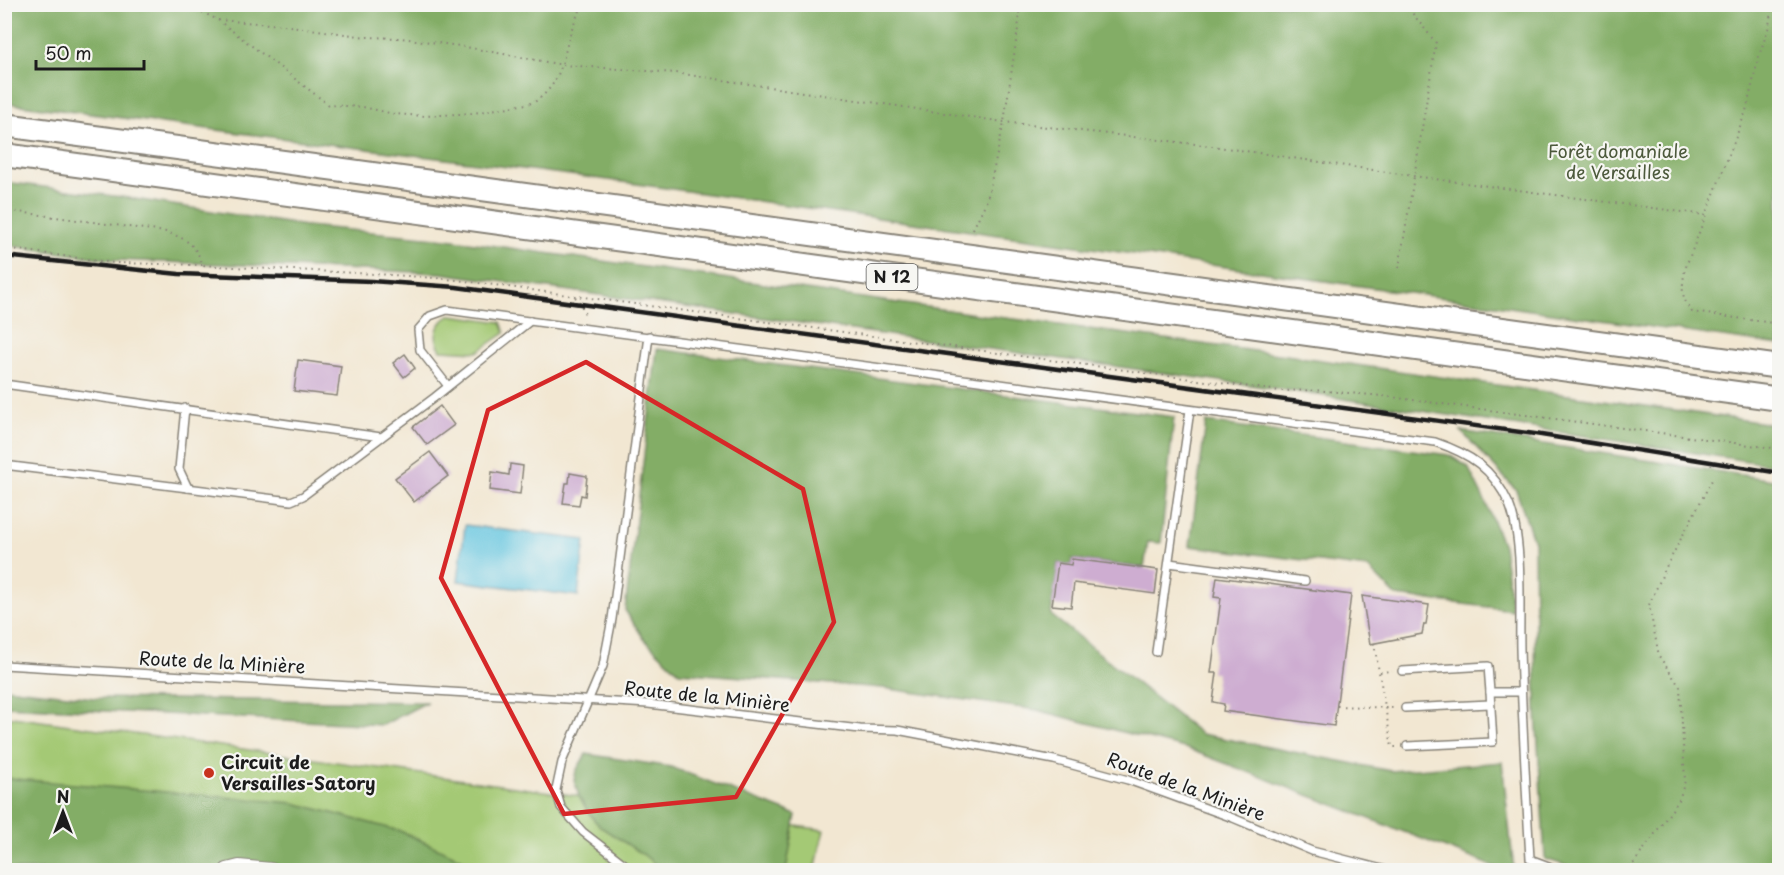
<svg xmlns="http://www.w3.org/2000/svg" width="1784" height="875" font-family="'Playpen Sans',sans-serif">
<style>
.green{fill:#a4c974;stroke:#607248;stroke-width:1.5}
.forest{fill:#83ad66;stroke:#506441;stroke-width:1.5}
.water{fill:#61c4df;stroke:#3e707e;stroke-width:1.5}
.building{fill:#ceadd1}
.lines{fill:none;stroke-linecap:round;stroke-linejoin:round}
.service-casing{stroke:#878277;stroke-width:10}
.minor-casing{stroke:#878277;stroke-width:16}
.trunk-casing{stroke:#878277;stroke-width:26}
.path{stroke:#878277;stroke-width:2;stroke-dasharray:1.5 4.5;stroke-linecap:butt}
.service{stroke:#fff;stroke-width:7}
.minor{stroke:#fff;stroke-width:14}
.trunk{stroke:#fff;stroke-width:22}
.rail{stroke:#1c1c1c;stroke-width:4.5}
.marked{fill:none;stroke:#d62828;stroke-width:4.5;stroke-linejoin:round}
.poi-dot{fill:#c8321e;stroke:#f6f6f2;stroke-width:2}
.labels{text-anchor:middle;stroke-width:4.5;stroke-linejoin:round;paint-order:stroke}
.shield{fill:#f6f6f2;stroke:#5d5d5c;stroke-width:1.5}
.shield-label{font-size:16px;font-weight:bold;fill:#1c1c1c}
.park-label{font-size:18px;fill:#4c593b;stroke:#f6f6f2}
.street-label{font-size:18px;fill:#1c1c1c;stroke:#f6f6f2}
.poi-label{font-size:18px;font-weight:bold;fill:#1c1c1c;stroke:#f6f6f2;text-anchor:start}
</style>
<rect width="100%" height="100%" fill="#f6f6f2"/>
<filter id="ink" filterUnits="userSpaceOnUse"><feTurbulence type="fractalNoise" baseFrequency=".0167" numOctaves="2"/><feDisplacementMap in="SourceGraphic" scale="12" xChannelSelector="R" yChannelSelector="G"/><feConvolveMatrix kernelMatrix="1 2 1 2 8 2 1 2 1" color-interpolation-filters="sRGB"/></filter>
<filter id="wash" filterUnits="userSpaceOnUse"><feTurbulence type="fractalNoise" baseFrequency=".008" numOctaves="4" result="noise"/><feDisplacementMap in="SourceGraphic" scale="24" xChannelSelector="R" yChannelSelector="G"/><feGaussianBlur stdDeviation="1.35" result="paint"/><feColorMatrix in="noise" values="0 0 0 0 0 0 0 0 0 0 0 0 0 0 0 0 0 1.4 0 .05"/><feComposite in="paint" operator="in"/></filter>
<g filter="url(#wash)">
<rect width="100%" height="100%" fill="#f2e7d2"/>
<g class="green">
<path d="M451,315L501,322L505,333L477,352L441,350C432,336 436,323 451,315Z"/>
<polygon points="5,716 824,830 815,870 5,870"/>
</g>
<g class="forest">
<polygon points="5,4 1779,5 1779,345 601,179 5,103"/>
<polygon points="5,182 122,197 306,226 447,239 983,315 1286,355 1779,425 1779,466 1279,389 440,273 114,260 5,245"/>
<polygon points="657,349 1174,417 1161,543 1148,542 1144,568 1072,559 1071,565 1058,563 1051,615 1201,734 1391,771 1502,762 1514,870 1503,870 1188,749 1037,710 882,688 679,672 644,639 625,610"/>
<polygon points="1206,422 1449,455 1468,467 1485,501 1503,546 1512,610 1396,596 1368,568 1190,546"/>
<polygon points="1461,431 1779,481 1779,870 1580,870 1545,859 1536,713 1534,542 1516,490"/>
<polygon points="5,688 95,698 427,702 383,725 5,706"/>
<polygon points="586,754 671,767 796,815 786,870 662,870 644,855 602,828 594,820 580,799 574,780 576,771"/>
<polygon points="4,778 294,803 400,831 486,870 5,870"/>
</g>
<polygon class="water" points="465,525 585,540 578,596 458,581"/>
<g id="blocks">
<g class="building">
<polygon points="405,354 415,368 404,377 393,363"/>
<polygon points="298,360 341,366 337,396 294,391"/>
<polygon points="440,406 454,425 427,445 413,427"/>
<polygon points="430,452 448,476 414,502 395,478"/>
<polygon points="510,464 523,466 520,494 490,490 492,472 509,475"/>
<polygon points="570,473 587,476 585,496 581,495 579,505 563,503 566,483 569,483"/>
<polygon points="1072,559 1158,570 1155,594 1074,583 1071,607 1052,605 1058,563 1071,565"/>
<polygon points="1217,577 1351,595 1334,726 1223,711 1224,704 1213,702 1217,673 1211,673 1221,598 1214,597"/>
<polygon points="1362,596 1429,605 1426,624 1424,624 1422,634 1370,644"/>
</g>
</g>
</g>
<g filter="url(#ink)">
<use href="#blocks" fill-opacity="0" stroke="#878277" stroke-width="1.5"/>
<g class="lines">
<g class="service-casing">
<g id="service">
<polyline points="4,384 381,437"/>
<path d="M448,386L420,350L418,330L430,316L447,310L1435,442C1470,454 1493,468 1509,504C1524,541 1519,608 1520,649C1522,719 1526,789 1530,859L1559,870"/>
<polyline points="185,408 179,469 188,488"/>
<polyline points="4,465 291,501 303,496 435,397 530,321"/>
<polyline points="1169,563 1305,581"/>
<polyline points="1156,652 1190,410"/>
<polyline points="4,665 648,704 860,729 897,730 1054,760 1128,780 1233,818 1312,851 1386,870"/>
<polyline points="1402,671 1488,666 1490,692 1521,692"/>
<polyline points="1405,708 1490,704"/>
<polyline points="1407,746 1493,742 1490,692"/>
<polyline points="632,870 583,832 561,807 556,790 562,762 603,666 612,619 649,336"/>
</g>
</g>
<g class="minor-casing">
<polyline id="minor" points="227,870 239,867 271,870"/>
</g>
<g class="trunk-casing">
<g id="trunk">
<polyline points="4,125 336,169 1780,367"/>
<polyline points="4,155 1780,399"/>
</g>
</g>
<g class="path">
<path d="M186,4L218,20L329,105L363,107L394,114L426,116L474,113L533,103C567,81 561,52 575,21C577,15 581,10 584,4"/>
<path d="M1772,4L1769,26L1759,56L1746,111L1685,269C1682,288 1680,296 1692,312L1780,324"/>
<polyline points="218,20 283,25 366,37 401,38 460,46 563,65 676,73 1004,122 1212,146 1413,176 1705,215"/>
<path d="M4,210L166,232C187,239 195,244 203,265C288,271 373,272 457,280L1280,391L1314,390L1383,396L1780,449"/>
<polyline points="973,229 987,200 1004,122 1020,15 1016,4"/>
<polyline points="4,248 115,263 203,265"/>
<polyline points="1399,268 1436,43 1405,4"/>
<polyline points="575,297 579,300 586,317"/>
<polyline points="1374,643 1392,747 1398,747"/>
<polyline points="1380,672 1392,671"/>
<polyline points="1337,706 1395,708"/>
<polyline points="1568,868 1586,870"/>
<polyline points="1623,870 1634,863 1679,800 1685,781 1680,687 1659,656 1649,605 1665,569 1712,480"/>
</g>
<use href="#service" class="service"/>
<use href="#minor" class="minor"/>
<use href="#trunk" class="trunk"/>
<polyline class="rail" points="4,256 179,274 371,281 456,287 1535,434 1780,473"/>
</g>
</g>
<path class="marked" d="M586,362L803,489L834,622L736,797L564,814L441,578L488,410Z"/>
<circle class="poi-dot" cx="209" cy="773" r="6"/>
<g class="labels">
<rect class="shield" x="866.5" y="264" width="51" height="26" rx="4.5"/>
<g class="shield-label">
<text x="892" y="283">N 12</text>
</g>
<g class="park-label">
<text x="1618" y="158">Forêt domaniale<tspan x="1618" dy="21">de Versailles</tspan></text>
</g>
<g class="street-label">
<text transform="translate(222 663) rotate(3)" y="6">Route de la Minière</text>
<text transform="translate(707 697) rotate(6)" y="6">Route de la Minière</text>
<text transform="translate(1186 787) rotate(20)" y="6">Route de la Minière</text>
</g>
<g class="poi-label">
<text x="221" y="769">Circuit de<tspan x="221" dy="21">Versailles-Satory</tspan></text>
</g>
</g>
<rect width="1784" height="875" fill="none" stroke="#f6f6f2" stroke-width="24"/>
<g transform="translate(63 812)" stroke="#f6f6f2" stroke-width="4.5" paint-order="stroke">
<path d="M0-4.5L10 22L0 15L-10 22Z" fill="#1c1c1c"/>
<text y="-9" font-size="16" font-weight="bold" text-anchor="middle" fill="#1c1c1c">N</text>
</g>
<path d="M36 60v9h108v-9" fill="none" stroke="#1c1c1c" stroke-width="3"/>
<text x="45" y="60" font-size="18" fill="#1c1c1c" stroke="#f6f6f2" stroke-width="4.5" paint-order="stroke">50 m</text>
</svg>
